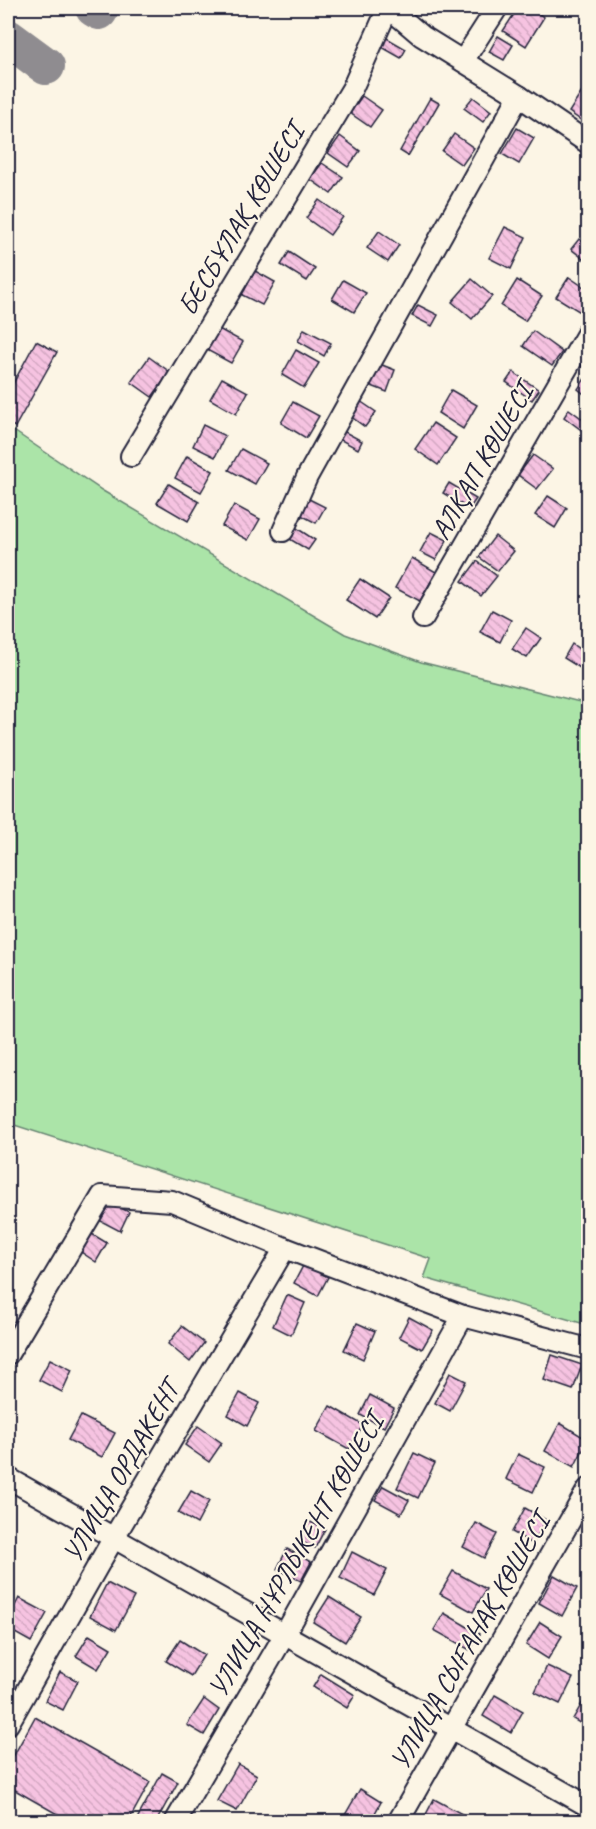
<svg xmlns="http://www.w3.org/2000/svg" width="596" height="1829" font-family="Caveat,sans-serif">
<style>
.grass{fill:#abe4a8;stroke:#668372;stroke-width:1.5}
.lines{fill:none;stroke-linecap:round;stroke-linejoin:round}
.taxiway{stroke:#8f8c90;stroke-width:38}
.building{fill:url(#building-back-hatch);stroke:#22223b;stroke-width:1.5}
.minor-casing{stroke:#22223b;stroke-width:24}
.minor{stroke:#fcf5e5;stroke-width:20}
.labels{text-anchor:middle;stroke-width:4.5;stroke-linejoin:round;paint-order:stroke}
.street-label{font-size:28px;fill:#22223b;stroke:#fcf5e5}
</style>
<defs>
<pattern id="building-back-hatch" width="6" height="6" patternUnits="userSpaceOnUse" patternTransform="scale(1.5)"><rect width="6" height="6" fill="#f6c3e1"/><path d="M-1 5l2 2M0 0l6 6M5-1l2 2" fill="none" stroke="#d3a7c2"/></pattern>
</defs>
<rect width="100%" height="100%" fill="#fcf5e5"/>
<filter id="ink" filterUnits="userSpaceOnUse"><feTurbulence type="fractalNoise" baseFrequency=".0167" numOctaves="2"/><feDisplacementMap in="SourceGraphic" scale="12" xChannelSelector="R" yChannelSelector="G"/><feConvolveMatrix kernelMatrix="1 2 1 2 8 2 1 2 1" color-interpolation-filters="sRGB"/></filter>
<g filter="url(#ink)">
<polygon class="grass" points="8,427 103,491 345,634 421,662 588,704 588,1325 424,1278 431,1259 8,1123"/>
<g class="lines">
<g class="taxiway">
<polyline points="94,8 99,11"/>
<polyline points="8,38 46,66"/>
</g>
</g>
<g class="building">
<polygon points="518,8 529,8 544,17 526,46 503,31"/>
<polygon points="498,36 513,45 504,60 489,52"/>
<polygon points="385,37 406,49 401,58 380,46"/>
<polygon points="587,84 588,84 588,125 569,112"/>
<polygon points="362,96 382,110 370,127 350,113"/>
<polygon points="473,97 491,111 483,122 464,108"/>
<polygon points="430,98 439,103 408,156 400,151"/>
<polygon points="517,128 534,138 519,164 502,154"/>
<polygon points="454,134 474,148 462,165 442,151"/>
<polygon points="340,136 360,151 348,167 328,153"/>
<polygon points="322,163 343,177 331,194 310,179"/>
<polygon points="319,200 343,217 330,235 306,218"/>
<polygon points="505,227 526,237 511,269 489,258"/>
<polygon points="379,231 399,245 388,262 367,248"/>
<polygon points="579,239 588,246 588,262 571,249"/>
<polygon points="289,252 315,269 307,281 281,265"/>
<polygon points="255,271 275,282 262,305 242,295"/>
<polygon points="569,277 588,290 588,303 582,313 556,297"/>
<polygon points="472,279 492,296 472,319 452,302"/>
<polygon points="343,280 366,293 354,312 332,299"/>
<polygon points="517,280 542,296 525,321 501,306"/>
<polygon points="418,305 438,315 432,326 412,316"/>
<polygon points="217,328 243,342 231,363 205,349"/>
<polygon points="304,329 331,343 324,356 298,341"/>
<polygon points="533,331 562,352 552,366 523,346"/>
<polygon points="36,341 57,352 15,427 8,423 8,393"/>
<polygon points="296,350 319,363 304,388 282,375"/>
<polygon points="149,357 170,372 152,397 131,382"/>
<polygon points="377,363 395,370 387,392 369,385"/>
<polygon points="513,372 539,390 532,400 506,382"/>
<polygon points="588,374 588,397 578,389"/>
<polygon points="222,378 248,392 236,414 210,399"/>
<polygon points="451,390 477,405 463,429 438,413"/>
<polygon points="360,401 376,412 365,427 350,416"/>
<polygon points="293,402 319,416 306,438 281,423"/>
<polygon points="569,409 588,423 588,435 564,417"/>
<polygon points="433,423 456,438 438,465 415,449"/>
<polygon points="203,425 225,436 215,457 193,446"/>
<polygon points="343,431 362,441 358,449 339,439"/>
<polygon points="241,449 267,463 255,484 229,470"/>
<polygon points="533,455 553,469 537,489 518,475"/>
<polygon points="187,456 213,471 201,492 175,478"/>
<polygon points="449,483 476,499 469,509 443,493"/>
<polygon points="169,484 199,502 188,521 157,503"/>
<polygon points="548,496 567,508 555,528 535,515"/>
<polygon points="309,499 325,507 316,523 301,515"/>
<polygon points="234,505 260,519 248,540 222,526"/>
<polygon points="295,527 315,540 308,550 288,538"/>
<polygon points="431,532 447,540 436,560 420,552"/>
<polygon points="495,536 514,551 498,571 479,557"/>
<polygon points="412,558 436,572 420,601 395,588"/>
<polygon points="477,561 497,576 481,596 462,581"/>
<polygon points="360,579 389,598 375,619 346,600"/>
<polygon points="492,610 511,620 500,642 480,632"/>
<polygon points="526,628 541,638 527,658 512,649"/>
<polygon points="572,644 588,655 588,673 564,658"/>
<polygon points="106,1201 129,1212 120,1231 97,1219"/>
<polygon points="92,1234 107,1243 96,1262 81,1252"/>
<polygon points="304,1264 328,1277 318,1296 294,1283"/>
<polygon points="287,1295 305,1303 291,1335 273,1326"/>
<polygon points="409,1317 433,1330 422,1349 399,1337"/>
<polygon points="357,1323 375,1331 363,1359 344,1350"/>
<polygon points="182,1326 204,1343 190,1362 168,1344"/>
<polygon points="552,1355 582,1365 573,1390 544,1380"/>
<polygon points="50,1359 72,1370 62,1392 39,1380"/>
<polygon points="450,1373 466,1381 450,1411 435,1403"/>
<polygon points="240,1393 259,1403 247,1426 228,1415"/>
<polygon points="370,1395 394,1408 384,1427 360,1415"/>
<polygon points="330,1406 363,1425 349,1449 316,1431"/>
<polygon points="81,1416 115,1433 102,1457 68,1440"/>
<polygon points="560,1423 588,1440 574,1467 545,1451"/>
<polygon points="198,1426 222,1443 209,1462 185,1445"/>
<polygon points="414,1453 435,1463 418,1498 397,1488"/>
<polygon points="518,1454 545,1467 533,1492 506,1479"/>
<polygon points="383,1486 409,1500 401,1514 375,1500"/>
<polygon points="191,1491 209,1501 197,1524 178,1513"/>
<polygon points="525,1508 546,1520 533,1544 512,1532"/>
<polygon points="308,1521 325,1529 315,1548 298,1540"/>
<polygon points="476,1523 497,1534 484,1558 463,1547"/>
<polygon points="287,1549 311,1562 301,1581 277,1569"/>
<polygon points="352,1552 387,1570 374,1595 340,1578"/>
<polygon points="453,1571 486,1589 473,1612 440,1594"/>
<polygon points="554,1575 577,1588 562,1616 539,1603"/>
<polygon points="107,1583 134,1597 116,1630 90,1616"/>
<polygon points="329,1597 361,1617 345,1642 313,1622"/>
<polygon points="19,1598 47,1613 31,1642 8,1629 8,1619"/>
<polygon points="444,1613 480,1634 470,1650 434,1630"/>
<polygon points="540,1622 562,1636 548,1659 526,1645"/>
<polygon points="89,1635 111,1648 98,1669 76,1656"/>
<polygon points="180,1640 204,1655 191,1676 166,1661"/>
<polygon points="547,1666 573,1678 560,1704 535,1692"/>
<polygon points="60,1672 78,1681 63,1710 45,1701"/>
<polygon points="321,1674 355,1695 347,1708 313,1687"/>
<polygon points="588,1693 588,1728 573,1719"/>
<polygon points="495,1695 523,1711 511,1733 483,1716"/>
<polygon points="204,1699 219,1710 204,1735 187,1725"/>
<polygon points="35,1717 150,1782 128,1822 71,1822 8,1786 8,1766"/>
<polygon points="238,1764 257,1775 237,1811 217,1801"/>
<polygon points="162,1773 178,1782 156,1822 142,1822 137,1819"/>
<polygon points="360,1789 381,1802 370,1822 355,1822 345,1815"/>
<polygon points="434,1799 462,1814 458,1822 422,1822"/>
<polygon points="556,1813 569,1822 550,1822"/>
</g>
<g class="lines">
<g class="minor-casing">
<g id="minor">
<polyline points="389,8 422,36 519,96 588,143"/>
<polyline points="463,61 497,8"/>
<polyline points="131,456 352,89 388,8"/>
<polyline points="283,531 307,477 519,96"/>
<polyline points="423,618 588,332"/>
<polyline points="8,1354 102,1196 172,1201 285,1248 463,1316 588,1349"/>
<polyline points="8,1478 588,1806"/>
<polyline points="8,1724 113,1539 285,1248"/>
<polyline points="175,1822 285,1634 463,1316"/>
<polyline points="398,1822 588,1489"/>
</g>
</g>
<use href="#minor" class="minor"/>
</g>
</g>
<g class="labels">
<g class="street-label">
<text transform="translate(240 219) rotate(-59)" y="10">БЕСБҰЛАҚ КӨШЕСІ</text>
<text transform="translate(481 461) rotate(-60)" y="10">АЛҚАП КӨШЕСІ</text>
<text transform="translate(120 1471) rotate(-60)" y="10">УЛИЦА ОРДАКЕНТ</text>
<text transform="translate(295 1555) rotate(-60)" y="10">УЛИЦА НҰРЛЫКЕНТ КӨШЕСІ</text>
<text transform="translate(469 1641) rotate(-60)" y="10">УЛИЦА СЫҒАНАҚ КӨШЕСІ</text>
</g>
</g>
<rect width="596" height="1829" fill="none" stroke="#fcf5e5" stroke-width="30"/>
<rect x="15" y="15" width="566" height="1799" fill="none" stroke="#22223b" stroke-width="2" filter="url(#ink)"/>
</svg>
